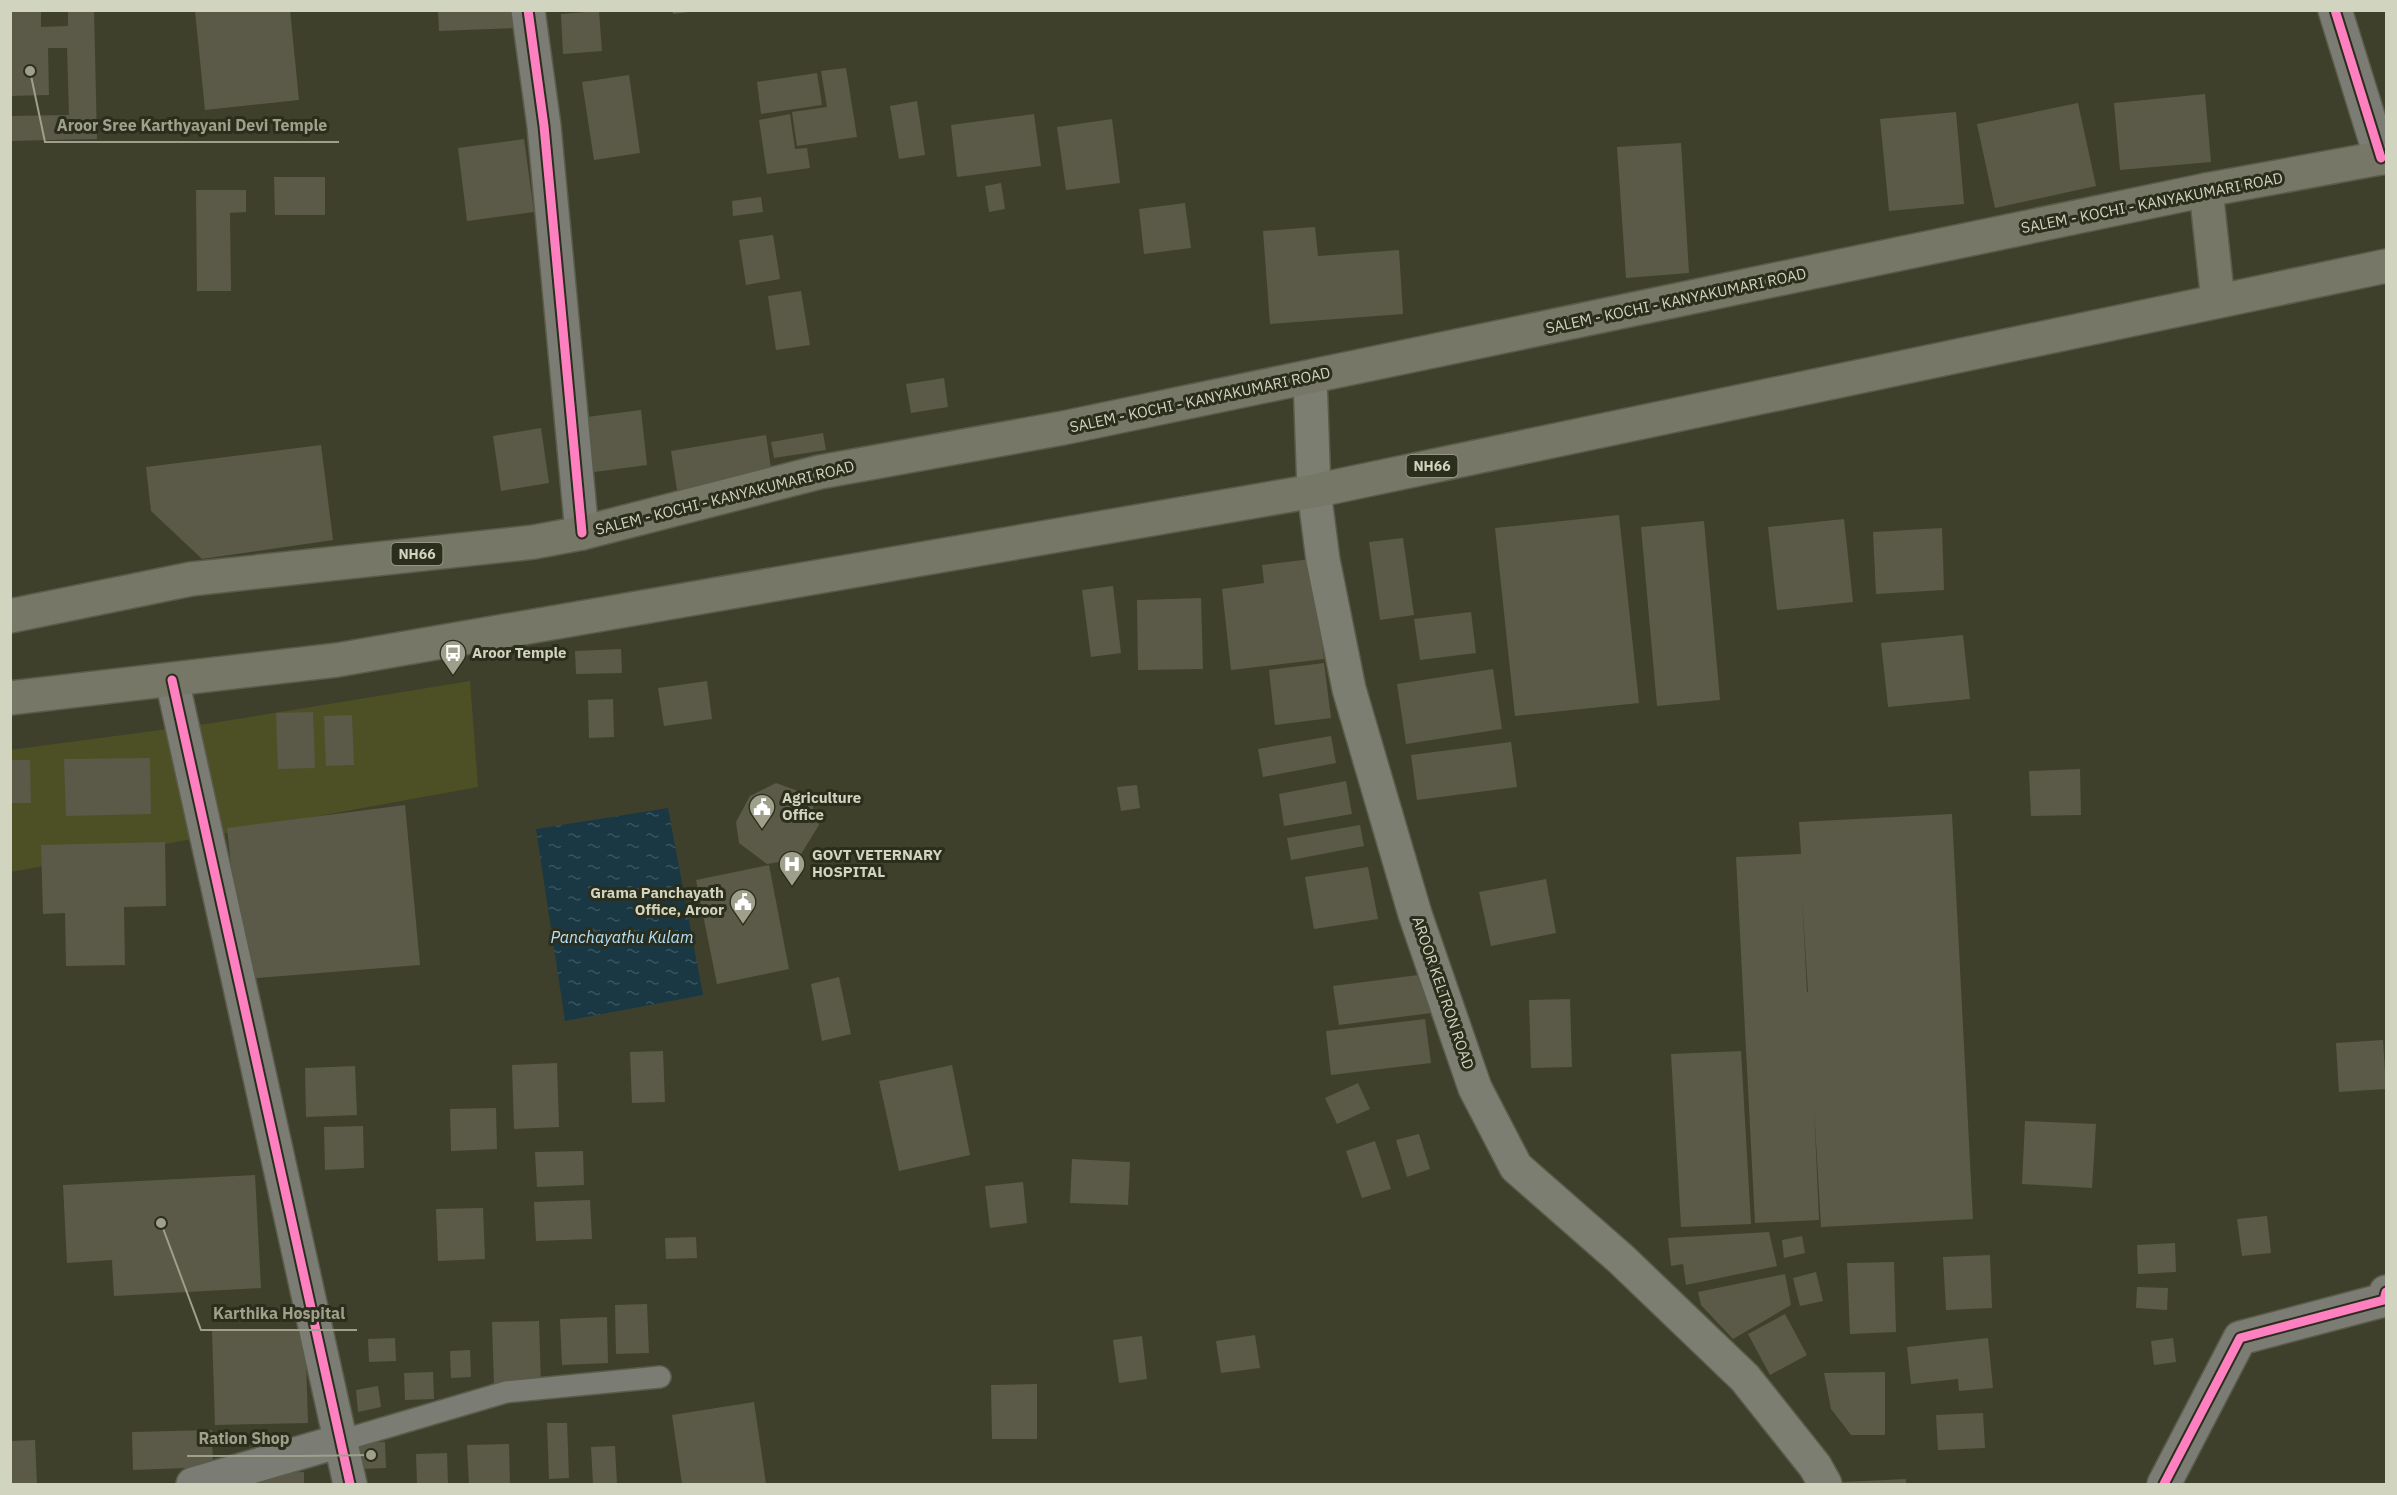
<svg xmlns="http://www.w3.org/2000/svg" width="2397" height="1495" font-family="'IBM Plex Sans',sans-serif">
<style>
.built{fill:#4d5025}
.water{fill:url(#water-ripples)}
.building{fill:#5b5948;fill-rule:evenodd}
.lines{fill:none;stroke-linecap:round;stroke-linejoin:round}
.lane-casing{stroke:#5a5c4a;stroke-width:24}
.street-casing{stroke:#5a5c4a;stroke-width:36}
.secondary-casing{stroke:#5a5c4a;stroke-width:36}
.highway-casing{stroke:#5a5c4a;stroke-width:36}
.lane{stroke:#7b7c74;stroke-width:21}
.street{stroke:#7b7c74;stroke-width:33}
.secondary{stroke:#7d7e72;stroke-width:33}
.highway{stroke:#767767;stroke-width:33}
.cycleway-casing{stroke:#2c2e1d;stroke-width:13}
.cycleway{stroke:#ff80c0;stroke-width:9}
.labels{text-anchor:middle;stroke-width:6;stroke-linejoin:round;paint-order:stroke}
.shield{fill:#2c2e1d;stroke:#a0a28e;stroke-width:1.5}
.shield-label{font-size:14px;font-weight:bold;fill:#d1d4be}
.street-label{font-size:15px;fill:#d1d4be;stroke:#2c2e1d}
.poi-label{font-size:15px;font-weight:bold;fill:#d1d4be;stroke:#2c2e1d;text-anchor:start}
.water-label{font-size:16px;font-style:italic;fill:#b3e2fc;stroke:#2c2e1d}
.leader{fill:none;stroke:#9ea08b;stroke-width:2}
.callout-dot{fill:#9ea08b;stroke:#2c2e1d;stroke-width:2}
.callout-label{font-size:16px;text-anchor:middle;font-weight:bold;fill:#9ea08b;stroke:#2c2e1d;stroke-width:6;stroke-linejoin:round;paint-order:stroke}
</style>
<defs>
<pattern id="water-ripples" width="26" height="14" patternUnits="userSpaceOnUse" patternTransform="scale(1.5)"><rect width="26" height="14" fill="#193844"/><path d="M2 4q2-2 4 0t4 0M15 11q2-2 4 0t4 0" fill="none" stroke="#39545d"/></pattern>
</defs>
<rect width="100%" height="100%" fill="#3e402b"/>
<polygon class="built" points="470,681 478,787 11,872 10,750 213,723"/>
<polygon class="water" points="668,808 703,995 565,1021 536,829"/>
<g class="building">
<polygon points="10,10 41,10 41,27 68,26 68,10 94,10 97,139 10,141 10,116 69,115 67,48 48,48 49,95 10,96"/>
<polygon points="290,10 299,100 205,110 195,11"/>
<polygon points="438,10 513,10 514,28 439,31"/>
<polygon points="672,10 689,10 689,12 673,14"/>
<polygon points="599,11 602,51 563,54 561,14"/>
<polygon points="846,68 857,137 797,146 792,112 827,107 821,71"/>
<polygon points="817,73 822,105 761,114 757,82"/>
<polygon points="629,75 640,153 594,160 582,82"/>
<polygon points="2205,94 2211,162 2120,170 2114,103"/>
<polygon points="917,101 925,155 899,159 890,106"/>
<polygon points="2078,103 2096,186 1995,208 1977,124"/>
<polygon points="1956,112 1964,204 1889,211 1880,119"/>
<polygon points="790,114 795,149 807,148 810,168 767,174 759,120"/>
<polygon points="1034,114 1041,166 957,177 951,125"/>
<polygon points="1112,119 1120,183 1066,190 1057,127"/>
<polygon points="524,139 534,212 467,221 458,148"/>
<polygon points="1681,143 1689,273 1626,278 1617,147"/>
<polygon points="274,177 325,177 325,215 275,215"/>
<polygon points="1001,183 1005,209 989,212 985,186"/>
<polygon points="196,190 246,190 246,212 230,213 231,291 197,291"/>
<polygon points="761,197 763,212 733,216 732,201"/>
<polygon points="1185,203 1191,248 1144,254 1139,209"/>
<polygon points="1315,227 1318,256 1399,250 1403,314 1270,324 1263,231"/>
<polygon points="773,235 780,279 746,285 739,240"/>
<polygon points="801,291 810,345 776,350 768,296"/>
<polygon points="944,378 948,407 911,413 906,384"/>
<polygon points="641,410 647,465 587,473 579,418"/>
<polygon points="541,428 549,483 501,491 493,436"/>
<polygon points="823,433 826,450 774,458 771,442"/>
<polygon points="766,435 772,475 677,490 671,451"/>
<polygon points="321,445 333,540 202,559 151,511 146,467"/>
<polygon points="1619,515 1639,703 1515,716 1495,528"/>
<polygon points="1844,519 1853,602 1777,610 1768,527"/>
<polygon points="1704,521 1720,700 1657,706 1641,527"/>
<polygon points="1942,528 1944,590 1876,594 1873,532"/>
<polygon points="1403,538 1414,615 1380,620 1369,542"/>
<polygon points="1311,559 1324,659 1231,670 1222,589 1264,583 1262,565"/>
<polygon points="1113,586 1121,653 1091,657 1082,590"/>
<polygon points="1201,598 1203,669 1138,670 1137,600"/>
<polygon points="1471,612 1476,653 1420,660 1414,619"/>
<polygon points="1963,635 1970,699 1888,707 1881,643"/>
<polygon points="621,649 622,673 576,674 575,651"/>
<polygon points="1324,663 1331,718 1275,725 1269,670"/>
<polygon points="1493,669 1502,729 1406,744 1397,684"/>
<polygon points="707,681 712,719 664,726 658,688"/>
<polygon points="613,699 614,737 589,738 588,700"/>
<polygon points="313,712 315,768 278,769 276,713"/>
<polygon points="352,715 354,765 326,766 324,716"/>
<polygon points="1331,736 1336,763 1263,777 1258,749"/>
<polygon points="1511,742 1517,787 1417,800 1411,755"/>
<polygon points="150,758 151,814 66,816 64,759"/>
<polygon points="10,760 30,760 31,803 10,803"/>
<polygon points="2080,769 2081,815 2031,816 2029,771"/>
<polygon points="1346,781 1352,814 1284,826 1279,794"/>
<polygon points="776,783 809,795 819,825 798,859 767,864 739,843 736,822 750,796"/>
<polygon points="1137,785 1140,808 1121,811 1117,787"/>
<polygon points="405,805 420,965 243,979 227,828"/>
<path d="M1952,814L1973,1219L1821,1227L1814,1107L1819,1220L1755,1223L1736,857L1801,854L1799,822ZM1802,898L1808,992H1807Z"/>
<polygon points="1360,825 1364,846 1291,860 1287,838"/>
<polygon points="165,842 166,906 124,907 125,965 66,966 65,913 43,914 41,845"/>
<polygon points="769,865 789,969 717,984 696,880"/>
<polygon points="1368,867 1378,919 1314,929 1305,877"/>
<polygon points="1546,879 1556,933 1491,946 1479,892"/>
<polygon points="1426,974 1431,1013 1339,1025 1333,986"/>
<polygon points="839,977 851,1034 822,1041 811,984"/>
<polygon points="1570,999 1572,1067 1531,1068 1529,1000"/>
<polygon points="1425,1019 1431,1063 1331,1075 1326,1031"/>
<polygon points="2383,1040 2386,1089 2339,1092 2336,1043"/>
<polygon points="663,1051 665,1102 632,1103 630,1052"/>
<polygon points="1741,1051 1751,1224 1681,1227 1671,1054"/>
<polygon points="557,1063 559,1127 514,1129 512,1065"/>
<polygon points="952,1065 970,1155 899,1171 879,1081"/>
<polygon points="355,1066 357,1115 306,1117 305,1068"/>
<polygon points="1358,1083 1370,1109 1337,1124 1325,1098"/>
<polygon points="496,1108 497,1149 451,1151 450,1109"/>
<polygon points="2025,1121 2096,1124 2092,1188 2022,1184"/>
<polygon points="363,1126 364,1168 325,1170 324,1127"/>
<polygon points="1419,1134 1430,1169 1407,1177 1396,1140"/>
<polygon points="1375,1141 1391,1189 1362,1198 1346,1151"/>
<polygon points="583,1151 584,1185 537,1187 535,1152"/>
<polygon points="1072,1159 1130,1162 1128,1205 1070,1203"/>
<polygon points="255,1175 261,1288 114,1296 112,1260 67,1263 63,1185"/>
<polygon points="1023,1182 1027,1223 990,1228 985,1186"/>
<polygon points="590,1200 592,1239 536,1241 534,1202"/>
<polygon points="483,1208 485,1259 438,1261 436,1209"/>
<polygon points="2267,1216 2271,1253 2242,1256 2237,1219"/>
<polygon points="1769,1232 1777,1266 1686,1285 1683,1264 1671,1266 1668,1238"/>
<polygon points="1802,1236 1805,1253 1784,1258 1782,1240"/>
<polygon points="696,1237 697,1258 666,1259 665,1238"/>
<polygon points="2175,1243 2176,1272 2138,1274 2137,1245"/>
<polygon points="1990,1255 1992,1308 1946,1310 1943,1257"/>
<polygon points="1894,1262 1896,1332 1850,1334 1847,1263"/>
<polygon points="1816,1272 1823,1301 1800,1306 1793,1278"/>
<polygon points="1785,1274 1791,1305 1733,1339 1701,1305 1698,1292"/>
<polygon points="2137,1287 2168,1288 2167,1310 2136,1308"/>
<polygon points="647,1304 649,1353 616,1354 615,1305"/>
<polygon points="1785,1314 1807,1355 1770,1375 1748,1334"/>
<polygon points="607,1317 608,1363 562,1365 560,1319"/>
<polygon points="539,1321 541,1384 494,1385 492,1322"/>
<polygon points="305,1329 308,1423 215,1425 212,1331"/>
<polygon points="1255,1335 1260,1368 1221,1373 1216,1341"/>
<polygon points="1142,1336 1147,1379 1119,1383 1113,1340"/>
<polygon points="395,1338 396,1361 369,1362 368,1339"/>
<polygon points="1988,1338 1993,1388 1959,1391 1958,1379 1911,1384 1907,1347"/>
<polygon points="2173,1338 2176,1362 2154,1365 2151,1341"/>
<polygon points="470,1350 471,1377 451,1378 450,1351"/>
<polygon points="433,1372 434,1399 405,1400 404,1373"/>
<polygon points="1885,1372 1885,1435 1851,1435 1831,1409 1824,1373"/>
<polygon points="1037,1384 1037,1439 992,1439 991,1385"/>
<polygon points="378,1386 381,1407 358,1412 356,1390"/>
<polygon points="754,1402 766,1484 682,1484 672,1415"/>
<polygon points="1983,1413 1985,1448 1938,1450 1936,1415"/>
<polygon points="547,1423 567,1423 569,1478 549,1479"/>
<polygon points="212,1430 213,1467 133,1470 132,1432"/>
<polygon points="35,1440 37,1484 10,1484 10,1441"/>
<polygon points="385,1442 386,1468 357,1469 356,1443"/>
<polygon points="509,1444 510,1484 469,1484 467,1445"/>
<polygon points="615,1446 617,1484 593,1484 591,1447"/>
<polygon points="447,1453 448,1484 417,1484 416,1454"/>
<polygon points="304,1472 304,1484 258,1484 257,1473"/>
<polygon points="1906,1479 1906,1484 1842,1484 1842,1482"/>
</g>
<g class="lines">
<g class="lane-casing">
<polyline id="lane" points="340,1441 506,1392 660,1377"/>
</g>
<g class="street-casing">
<g id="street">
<polyline points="528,10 544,126 582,533"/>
<polyline points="2335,10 2381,158"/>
<polyline points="172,680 350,1484"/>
<polyline points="193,1484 340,1441"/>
<polyline points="2164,1484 2240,1338 2384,1300 2386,1292"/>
</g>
</g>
<g class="secondary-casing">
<polyline id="secondary" points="1310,377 1314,491 1323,560 1349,689 1415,914 1475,1088 1516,1167 1622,1260 1745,1378 1815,1466 1825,1484"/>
</g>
<g class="highway-casing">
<g id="highway">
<polyline points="2206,190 2218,301"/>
<polyline points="10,616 191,579 534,542 582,533 820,472 1063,428 2206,190 2386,157"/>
<polyline points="10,698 337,660 1314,491 2386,266"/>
</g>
</g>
<use href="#lane" class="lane"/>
<use href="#street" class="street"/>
<use href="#secondary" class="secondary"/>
<use href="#highway" class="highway"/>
<g class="cycleway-casing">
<g id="cycleway">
<polyline points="528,10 544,126 582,533"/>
<polyline points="2335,10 2381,158"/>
<polyline points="172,680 350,1484"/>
<polyline points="2164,1484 2240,1338 2384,1300 2386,1292"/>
</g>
</g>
<use href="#cycleway" class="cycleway"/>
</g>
<defs>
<g id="bus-pin" transform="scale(1.35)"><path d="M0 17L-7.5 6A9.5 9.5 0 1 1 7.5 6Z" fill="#9ea08b" stroke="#2c2e1d"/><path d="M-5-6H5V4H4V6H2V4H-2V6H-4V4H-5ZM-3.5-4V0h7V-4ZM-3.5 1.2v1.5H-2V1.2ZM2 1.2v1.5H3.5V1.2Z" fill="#fff"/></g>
<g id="civic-pin" transform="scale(1.35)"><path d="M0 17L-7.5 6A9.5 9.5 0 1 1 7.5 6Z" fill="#9ea08b" stroke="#2c2e1d"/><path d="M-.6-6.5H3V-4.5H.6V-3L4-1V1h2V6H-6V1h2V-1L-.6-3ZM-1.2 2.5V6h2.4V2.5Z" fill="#fff"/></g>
<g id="hospital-pin" transform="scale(1.35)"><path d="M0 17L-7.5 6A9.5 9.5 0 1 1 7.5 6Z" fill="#9ea08b" stroke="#2c2e1d"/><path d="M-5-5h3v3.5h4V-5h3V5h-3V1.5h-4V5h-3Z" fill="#fff"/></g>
</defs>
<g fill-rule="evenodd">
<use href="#bus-pin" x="453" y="653"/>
<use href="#civic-pin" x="762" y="807"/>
<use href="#hospital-pin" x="792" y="864"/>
<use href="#civic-pin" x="743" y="902"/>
</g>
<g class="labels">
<g class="shield">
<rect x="1406.5" y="455" width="51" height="22" rx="4.5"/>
<rect x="391.5" y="543" width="51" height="22" rx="4.5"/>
</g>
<g class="shield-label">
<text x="1432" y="471">NH66</text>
<text x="417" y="559">NH66</text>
</g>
<g class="street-label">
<text transform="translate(2152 203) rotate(-11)" y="5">SALEM - KOCHI - KANYAKUMARI ROAD</text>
<text transform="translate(1676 301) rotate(-12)" y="5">SALEM - KOCHI - KANYAKUMARI ROAD</text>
<text transform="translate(1200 400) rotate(-12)" y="5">SALEM - KOCHI - KANYAKUMARI ROAD</text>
<text transform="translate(725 498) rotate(-14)" y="5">SALEM - KOCHI - KANYAKUMARI ROAD</text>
<text transform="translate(1443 993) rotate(71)" y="5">AROOR KELTRON ROAD</text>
</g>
<g class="poi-label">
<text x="472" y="658">Aroor Temple</text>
<text x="782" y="803">Agriculture<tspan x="782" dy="17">Office</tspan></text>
<text x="812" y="860">GOVT VETERNARY<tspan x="812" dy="17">HOSPITAL</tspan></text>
<text x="724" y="898" text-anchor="end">Grama Panchayath<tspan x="724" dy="17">Office, Aroor</tspan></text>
</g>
<g class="water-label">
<text x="622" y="943">Panchayathu Kulam</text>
</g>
</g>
<path class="leader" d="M30 71L45 142H339M161 1223L201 1330H357M371 1455L302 1456H187"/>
<g class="callout-dot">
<circle cx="30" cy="71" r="6"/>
<circle cx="161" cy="1223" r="6"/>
<circle cx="371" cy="1455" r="6"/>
</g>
<g class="callout-label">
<text x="192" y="131">Aroor Sree Karthyayani Devi Temple</text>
<text x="279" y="1319">Karthika Hospital</text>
<text x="244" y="1444">Ration Shop</text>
</g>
<rect width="2397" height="1495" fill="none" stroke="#d1d4be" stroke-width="24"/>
</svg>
